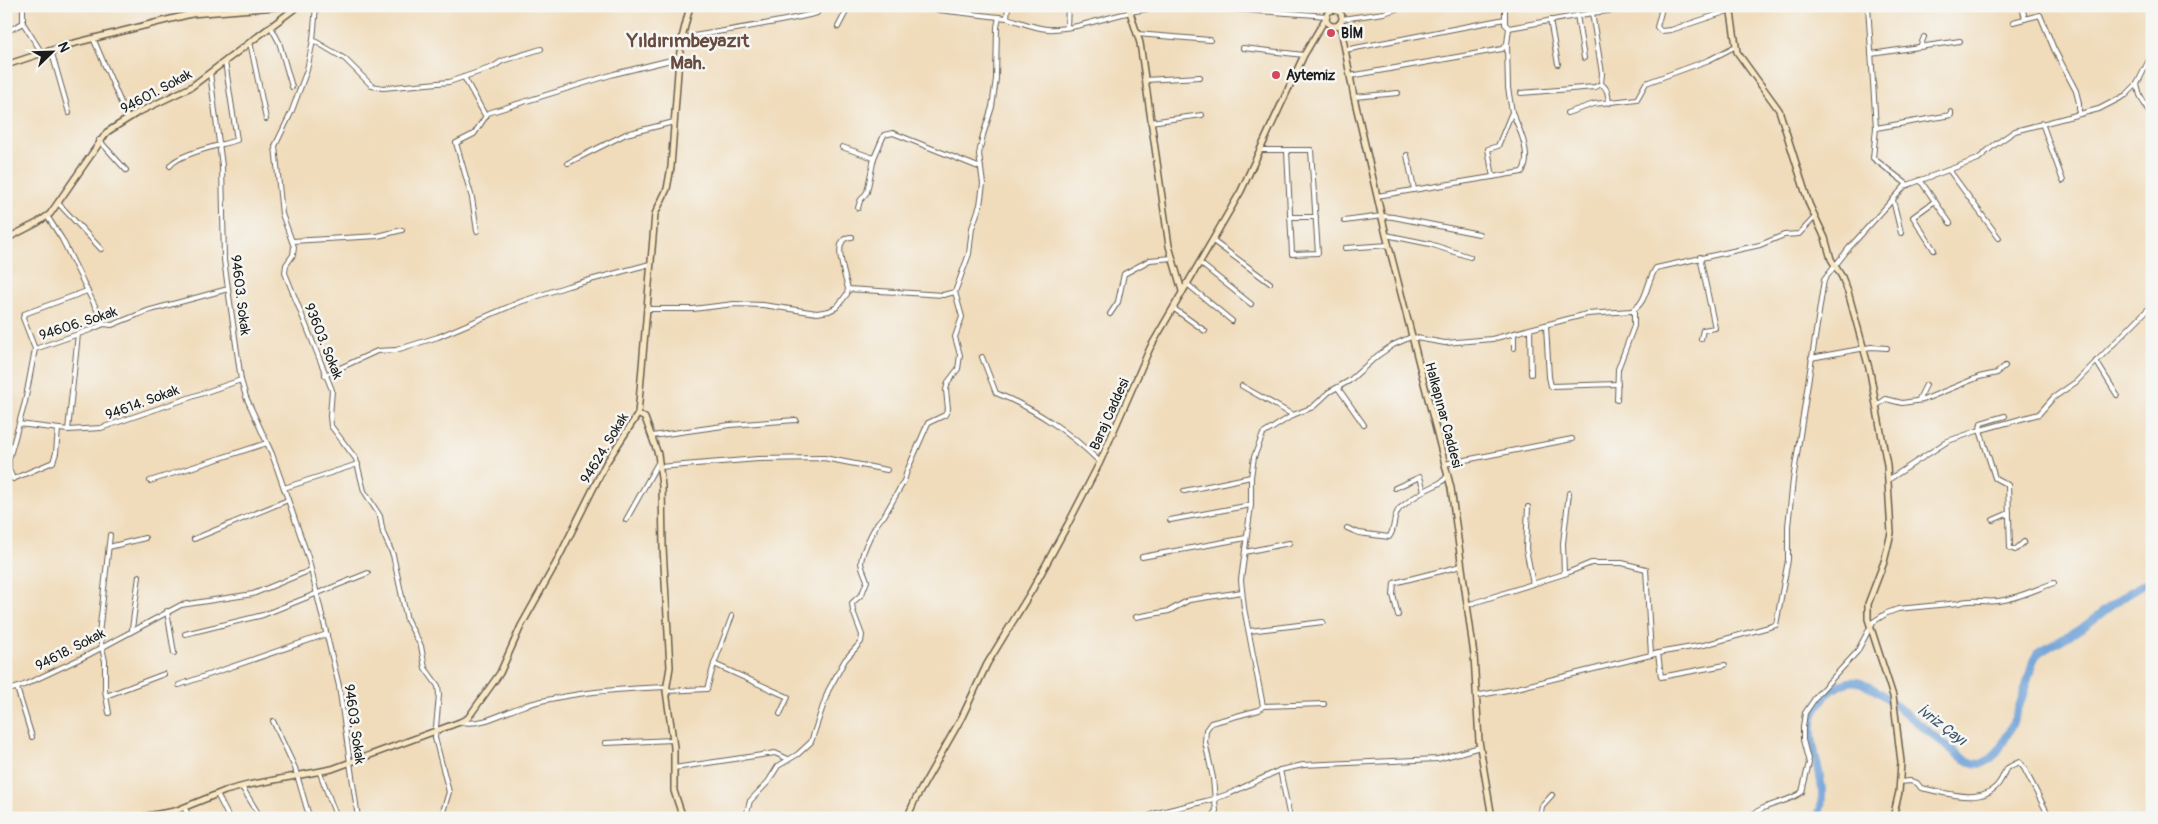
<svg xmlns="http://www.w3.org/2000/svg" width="2158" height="824" font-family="Pangolin,sans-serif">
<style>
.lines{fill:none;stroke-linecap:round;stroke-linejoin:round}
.river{stroke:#689dd5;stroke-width:8}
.street-casing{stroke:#665f53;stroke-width:6}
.secondary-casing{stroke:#665f53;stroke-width:8}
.street{stroke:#fff;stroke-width:4}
.secondary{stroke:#f9e7c3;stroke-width:5}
.poi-dot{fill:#d1495b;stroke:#f6f6f2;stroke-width:2}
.labels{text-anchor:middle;stroke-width:5;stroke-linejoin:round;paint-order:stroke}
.poi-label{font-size:14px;font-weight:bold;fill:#1c1c1c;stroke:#f6f6f2;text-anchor:start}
.street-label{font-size:14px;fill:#1c1c1c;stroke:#f6f6f2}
.water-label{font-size:15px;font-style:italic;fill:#3e566f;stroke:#f6f6f2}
.district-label{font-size:19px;font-weight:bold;fill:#684b41;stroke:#f6f6f2}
</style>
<rect width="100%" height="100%" fill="#f6f6f2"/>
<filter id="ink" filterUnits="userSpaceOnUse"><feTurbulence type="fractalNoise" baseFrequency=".02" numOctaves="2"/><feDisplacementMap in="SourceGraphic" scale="10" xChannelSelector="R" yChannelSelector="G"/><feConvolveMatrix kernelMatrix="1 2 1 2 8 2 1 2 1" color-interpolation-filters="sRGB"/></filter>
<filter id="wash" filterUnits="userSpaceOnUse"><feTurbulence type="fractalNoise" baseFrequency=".0096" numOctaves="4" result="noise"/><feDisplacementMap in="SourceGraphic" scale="20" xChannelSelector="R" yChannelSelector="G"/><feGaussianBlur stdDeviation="1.12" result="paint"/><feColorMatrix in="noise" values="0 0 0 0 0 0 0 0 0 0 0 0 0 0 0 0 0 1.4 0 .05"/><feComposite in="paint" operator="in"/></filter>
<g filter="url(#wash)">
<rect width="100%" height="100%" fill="#f0dbba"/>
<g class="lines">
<path class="river" d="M1817,818C1838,775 1783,725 1834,689C1852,676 1862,682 1879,692L1959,756C1966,760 1975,766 1984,763C2007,755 2027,684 2033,661L2037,654L2082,628L2124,596L2152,579"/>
</g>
</g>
<g filter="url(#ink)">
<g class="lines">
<g class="street-casing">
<g id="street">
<polyline points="23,6 23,23 42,53"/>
<polyline points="316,6 313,40 307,70 291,113 275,146 282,214 294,247 293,255 286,265 285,273 332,390 330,416 331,426 356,459 364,491 380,516 383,533 393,555 407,620 421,646 425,668 438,686 439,695 435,738 449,792 441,818"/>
<polyline points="926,6 939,10 1007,18"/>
<path d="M1008,6L1007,18C1020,22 1034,28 1047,29C1079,31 1121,10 1156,8C1213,6 1269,12 1327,16"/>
<polyline points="1505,6 1505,24 1509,28 1592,13 1647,6"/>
<polyline points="1655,6 1659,7 1661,12 1657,27 1661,31 1671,30 1731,10"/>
<polyline points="1801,6 1830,6"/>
<polyline points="1868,6 1876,128 1873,158 1908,185"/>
<polyline points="2022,6 2025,19"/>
<polyline points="1577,15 1584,58"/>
<polyline points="1342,19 1384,13 1405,6"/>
<polyline points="1550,20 1558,64"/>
<polyline points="2013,22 2040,15 2054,49 2076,91 2079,103 2079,114"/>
<polyline points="271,27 279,42 292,87"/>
<polyline points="838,27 849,6"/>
<polyline points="1067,27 1068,6"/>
<polyline points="6,32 23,23"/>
<polyline points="1137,34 1210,40"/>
<polyline points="93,38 128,119"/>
<path d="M682,38C727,30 773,24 817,13L818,6"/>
<polyline points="313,40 345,59 372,86 383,88 449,82 493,67 502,61 541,49"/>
<polyline points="250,42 266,119"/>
<polyline points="1920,47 1924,37"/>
<polyline points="1243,48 1304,55"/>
<polyline points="51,50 69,113"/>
<polyline points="1345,50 1505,19"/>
<polyline points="1871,54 1960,41"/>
<polyline points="210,73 222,166 224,260 241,380 246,397 272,454 308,557 339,686 358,818"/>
<polyline points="1350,76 1502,49 1507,44 1509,28"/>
<polyline points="464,77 486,117"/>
<polyline points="1144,80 1200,77"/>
<path d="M1601,84C1608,88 1608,95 1609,103"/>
<polyline points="2137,84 2140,95 2152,118"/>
<polyline points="1521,93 1595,87 1601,84 1602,73 1592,13"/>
<polyline points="1354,97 1398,93"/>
<polyline points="1567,113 1594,104 1637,99 1646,83 1709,60 1736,46"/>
<polyline points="1150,122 1202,115"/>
<polyline points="2042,123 2063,181"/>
<polyline points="1876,128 1951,115 1951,112"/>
<polyline points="99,140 126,170"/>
<polyline points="842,147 874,158"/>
<polyline points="1261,150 1311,150 1318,253 1292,254 1287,151"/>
<polyline points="1407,155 1414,189"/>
<polyline points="568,163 626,134 674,122"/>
<path d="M170,166C177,154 222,145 237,140L225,62"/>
<polyline points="1949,170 1999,238"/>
<polyline points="1493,177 1488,149 1498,146 1512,112 1508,88 1507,44"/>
<polyline points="1920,180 1950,223"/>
<path d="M1377,196L1522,172C1533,157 1519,127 1512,112"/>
<polyline points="1893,200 1901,233"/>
<polyline points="58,203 101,249"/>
<polyline points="858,208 860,201 867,192 874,158 884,135 893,133 981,168"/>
<polyline points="47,216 62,239 104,324"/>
<polyline points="1290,217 1316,217"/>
<polyline points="1344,221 1382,216 1393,217 1479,234"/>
<polyline points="477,231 472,198 456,143 474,134 488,113 614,74 679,58"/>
<polyline points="1386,235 1430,244 1470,257"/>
<polyline points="292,241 378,236 402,230"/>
<polyline points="1213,241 1270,283"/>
<polyline points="1345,248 1389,245"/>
<polyline points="1934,250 1913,217 1935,201"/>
<polyline points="1700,257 1715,328 1703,330 1701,339"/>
<polyline points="1200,263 1251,304"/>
<polyline points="1186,283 1232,321"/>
<path d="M848,289C845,274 830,237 852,237"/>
<polyline points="1173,308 1205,331"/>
<polyline points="646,309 693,309 734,304 763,305 817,313 829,311 837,307 847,294 848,289 943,295 955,292 969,254 972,228 980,205 983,184 979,154 983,135 992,107 996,79 997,27 999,17"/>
<polyline points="1110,314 1118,302 1124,274 1150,260 1172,258"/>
<polyline points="1546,326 1549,377 1551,386 1618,384"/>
<polyline points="1530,330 1531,374"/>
<polyline points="1514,334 1514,348"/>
<polyline points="35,349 23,318 24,314 87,291"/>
<path d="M982,357L996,393C1037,410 1068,431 1100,462"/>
<polyline points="1811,358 1871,347 1887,348"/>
<polyline points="2096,361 2117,395"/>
<polyline points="325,375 377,351 396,350 438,337 520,302 568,286 650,264"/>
<polyline points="1242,386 1293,415"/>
<polyline points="1338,388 1364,425"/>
<polyline points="1919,399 1926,385"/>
<polyline points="1617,400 1618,369 1634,326 1634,310"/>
<polyline points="1876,406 1886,399 1902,403 1923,400 1979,377 1997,373 2005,366"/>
<polyline points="2005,416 1981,423 1980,430 1995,478 2008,485 2010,548 2015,550 2024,542"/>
<polyline points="19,424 68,430 101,428 241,380"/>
<polyline points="58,429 56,453 53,462 13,479 9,469 9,459 25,402 35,349 90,330 104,324 112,325 147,311 228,289"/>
<polyline points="68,430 78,334"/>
<polyline points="652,436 730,425 796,420"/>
<polyline points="1445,464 1572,439"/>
<polyline points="659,467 758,459 824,458 887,470"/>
<polyline points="1888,480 1948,441 1977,431 2039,414 2053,398 2076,382 2152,305"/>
<polyline points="150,481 267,443"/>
<polyline points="284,488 358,464"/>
<polyline points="1395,488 1420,477 1424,491"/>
<polyline points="1184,491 1251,477"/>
<polyline points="1528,507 1526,549 1533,584"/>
<polyline points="626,520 659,461"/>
<polyline points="1170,520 1251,505"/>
<polyline points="1993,520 2009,513"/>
<path d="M1347,528L1359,533L1389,537C1396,529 1392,516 1400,508C1407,502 1417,495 1426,490C1435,485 1442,484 1448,475"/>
<polyline points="194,539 288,500"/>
<polyline points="109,547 145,538"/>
<polyline points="1245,552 1289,543"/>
<polyline points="1142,557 1246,538"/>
<polyline points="1564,574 1563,543 1569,493"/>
<polyline points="1467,605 1567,573 1591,563 1622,563 1646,569 1651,655"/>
<polyline points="167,611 174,653"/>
<polyline points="1398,615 1393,595 1394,583 1461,566"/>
<polyline points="1136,617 1169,611 1189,600 1242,592"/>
<polyline points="132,629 139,576"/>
<polyline points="1249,631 1323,622"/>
<polyline points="185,634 263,615 368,573"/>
<polyline points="1658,653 1661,677 1725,665"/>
<polyline points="714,664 788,697 780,714"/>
<polyline points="179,685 327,634"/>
<polyline points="17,688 32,737"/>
<polyline points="6,691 24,685 88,655 181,605 253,594 311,570"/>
<polyline points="666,691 707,689 714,664 732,616"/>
<polyline points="1480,695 1513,689 1663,652 1704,645 1776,625 1788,560 1788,526 1793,480 1824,280 1849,248 1905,186 1978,159 1993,146 2015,131 2099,109 2126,95 2137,84 2152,54"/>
<polyline points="106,696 164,674"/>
<polyline points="1263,706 1324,704"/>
<polyline points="109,713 105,690 105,661 99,634 110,535"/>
<polyline points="273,721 295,768 309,816"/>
<path d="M461,722C484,726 504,712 526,705C572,692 619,689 666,687"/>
<polyline points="605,743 673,740"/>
<polyline points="674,768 775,753 788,759"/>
<polyline points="1280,770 1290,818"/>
<polyline points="320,773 335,813"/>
<path d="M1900,782L1910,781L1917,783L1921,788C1943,792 1982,807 1999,783C2008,770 1999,771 2019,762L2024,768L2050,818"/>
<polyline points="242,787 261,818"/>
<polyline points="217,794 229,818"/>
<polyline points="184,807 190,818"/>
<path d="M750,818L747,812L750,801L768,782L778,766L798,754L811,742L828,691L845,660L861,642L862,635L853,611L852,603L862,594L867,581C866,576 861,568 861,562C862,552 876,521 884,516L904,481L907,471L928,423L945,415L948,409L946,390L948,382L958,369L960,355L955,337L962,317L955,292"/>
<polyline points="1146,818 1153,814 1214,799 1231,793 1280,770 1303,765 1438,759 1480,747"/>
<path d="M1210,818L1216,811L1213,778L1205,742L1206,730L1211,723L1259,710L1263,706L1244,608L1241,580L1251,505V477L1254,457L1263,434L1293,415L1313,407L1329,392L1349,381L1377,356L1393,345L1411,337L1445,343L1492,339L1587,314L1631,311C1648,303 1646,282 1656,268L1760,245L1784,235L1799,234L1815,217"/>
<polyline points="1540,818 1542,806 1552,795"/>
<path d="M1749,818C1763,803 1786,804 1802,792L1809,763L1803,740V727L1805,713L1818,694L1857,652L1873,622L1887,613L1898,609L1959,603C1972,598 1984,603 1998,601C2017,599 2036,589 2054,583"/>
</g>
</g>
<g class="secondary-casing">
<g id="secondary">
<polyline points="189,6 191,14"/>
<polyline points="1128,6 1140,43 1169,246 1182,291"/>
<polyline points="1730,6 1737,52 1779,110 1809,204 1825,238 1831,259 1842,277 1848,292 1870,372 1887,465 1891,533 1884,562 1868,604 1868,619 1893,696 1901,762 1899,792 1893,818"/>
<circle cx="1334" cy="18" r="8"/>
<polyline points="1340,23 1354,97 1386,235 1451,488 1474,655 1479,741 1492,818"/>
<polyline points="6,65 67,45 191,14 289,6"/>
<polyline points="6,239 37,223 50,214 107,132 137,113 191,87 298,6"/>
<polyline points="638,414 645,418 658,454 662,486 663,548 670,667 666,691 674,747 674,791 683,818"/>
<polyline points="136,818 175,811 225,791 248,785 332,769 460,722 468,718 500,673 521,626 555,565 606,463 638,414 655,214 667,189 671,167 679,58 682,38 690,6"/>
<polyline points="907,818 915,800 962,717 987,664 1032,590 1068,524 1100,462 1150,348 1241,191 1304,55 1327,16"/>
</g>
</g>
<use href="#street" class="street"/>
<use href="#secondary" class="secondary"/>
</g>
</g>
<g class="poi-dot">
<circle cx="1331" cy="33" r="5"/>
<circle cx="1276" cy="75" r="5"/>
</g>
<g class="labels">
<g class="poi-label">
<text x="1341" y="38">BİM</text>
<text x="1286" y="80">Aytemiz</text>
</g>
<g class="street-label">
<text transform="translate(156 91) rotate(-28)" y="5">94601. Sokak</text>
<text transform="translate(241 295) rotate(83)" y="5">94603. Sokak</text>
<text transform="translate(78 323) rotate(-18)" y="5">94606. Sokak</text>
<text transform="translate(324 341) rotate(68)" y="5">93603. Sokak</text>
<text transform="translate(142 402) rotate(-20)" y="5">94614. Sokak</text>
<text transform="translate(1109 414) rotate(-66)" y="5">Baraj Caddesi</text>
<text transform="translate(1444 415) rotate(75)" y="5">Halkapınar Caddesi</text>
<text transform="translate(604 448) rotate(-59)" y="5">94624. Sokak</text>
<text transform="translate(70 649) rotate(-27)" y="5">94618. Sokak</text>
<text transform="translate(355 724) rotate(82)" y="5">94603. Sokak</text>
</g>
<g class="water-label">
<text transform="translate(1942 725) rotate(37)" y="5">İvriz Çayı</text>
</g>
<g class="district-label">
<text x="688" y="47">Yıldırımbeyazıt<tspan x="688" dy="22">Mah.</tspan></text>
</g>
</g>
<rect width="2158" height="824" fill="none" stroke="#f6f6f2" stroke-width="25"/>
<g transform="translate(52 52) rotate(67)" stroke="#f6f6f2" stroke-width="4" paint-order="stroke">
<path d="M0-4L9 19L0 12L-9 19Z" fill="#1c1c1c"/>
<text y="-8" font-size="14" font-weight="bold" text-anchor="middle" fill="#1c1c1c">N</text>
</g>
</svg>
